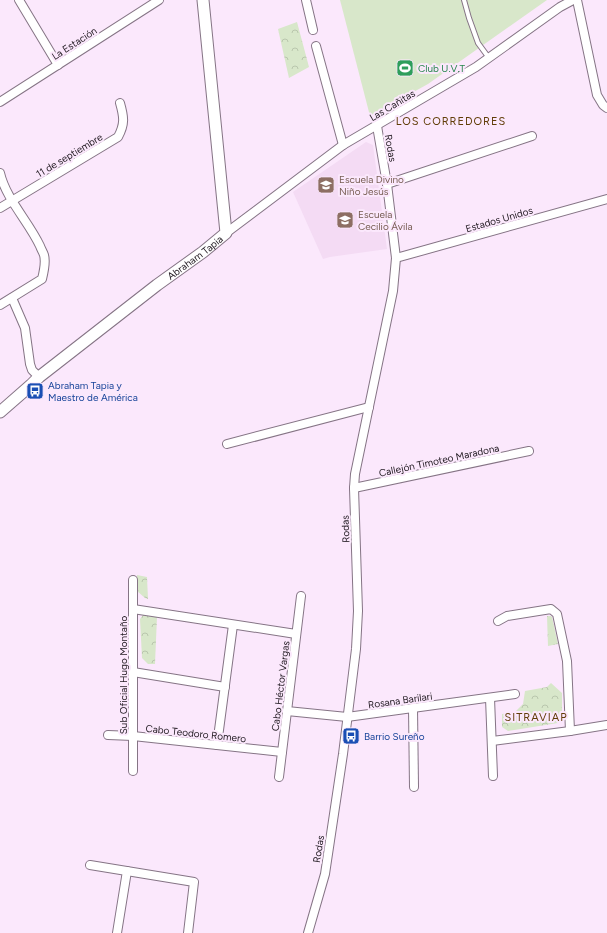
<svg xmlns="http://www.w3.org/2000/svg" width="607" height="933" font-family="Figtree,sans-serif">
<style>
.built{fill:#f4dbf4}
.grass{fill:url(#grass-tufts)}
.park{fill:url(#park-crowns)}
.pitch{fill:#d8e7ca}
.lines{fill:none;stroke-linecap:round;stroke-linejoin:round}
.service-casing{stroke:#857485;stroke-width:6}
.minor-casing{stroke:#857485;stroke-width:10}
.tertiary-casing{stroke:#857485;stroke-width:13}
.service{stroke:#fff;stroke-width:4}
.minor{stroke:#fff;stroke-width:8}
.tertiary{stroke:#fff;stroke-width:11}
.labels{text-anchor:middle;stroke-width:4;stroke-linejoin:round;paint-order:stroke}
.street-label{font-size:10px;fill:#201920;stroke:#fbe8fc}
.leisure-label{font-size:10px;fill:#27864d;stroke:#fbe8fc;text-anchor:start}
.education-label{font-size:10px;fill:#785e54;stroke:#fbe8fc;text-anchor:start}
.transit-label{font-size:10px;fill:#164399;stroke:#fbe8fc;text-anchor:start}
.neighbourhood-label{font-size:11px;letter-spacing:1px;fill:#613d08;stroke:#fbe8fc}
</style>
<defs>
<pattern id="grass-tufts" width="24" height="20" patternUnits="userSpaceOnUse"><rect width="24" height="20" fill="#d8e7ca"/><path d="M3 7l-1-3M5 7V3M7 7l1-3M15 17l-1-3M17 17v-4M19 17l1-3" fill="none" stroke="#b9c6ad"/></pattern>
<pattern id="park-crowns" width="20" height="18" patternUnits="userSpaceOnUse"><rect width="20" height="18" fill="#d8e7ca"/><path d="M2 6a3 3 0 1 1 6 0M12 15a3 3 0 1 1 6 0" fill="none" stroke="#b9c6ad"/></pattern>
</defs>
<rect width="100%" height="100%" fill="#fbe8fc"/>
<polygon class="built" points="366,142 373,145 387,249 330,257 323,259 293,192"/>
<polygon class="grass" points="547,616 551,616 552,617 558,644 548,646"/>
<g class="park">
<polygon points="297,22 309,67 289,78 278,29"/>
<polygon points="137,575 147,577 148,599 145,598 137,591"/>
<polygon points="143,615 157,617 155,664 148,664 142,658 140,619"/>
<polygon points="551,683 562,693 562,718 558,723 508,731 502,727 502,714 515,712 523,704 525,691 547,687"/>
</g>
<polygon class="pitch" points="340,0 547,0 428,84 370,116"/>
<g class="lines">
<g class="service-casing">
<polyline id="service" points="464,0 469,18 478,43 489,58"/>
</g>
<g class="minor-casing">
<g id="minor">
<polyline points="19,0 58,65"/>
<polyline points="306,0 313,30"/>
<polyline points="577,0 597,95 603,105 607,108"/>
<polyline points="316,46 343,145"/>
<polyline points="0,102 159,0"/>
<path d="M0,173C6,199 29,222 40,246C41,249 43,252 44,255C46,262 44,271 42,279L0,305"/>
<polyline points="387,184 532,136"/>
<path d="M0,208L118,137C125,124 124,117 120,103"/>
<polyline points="226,233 343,145 476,67 560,7 573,0"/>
<polyline points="396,258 607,199"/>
<polyline points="12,298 25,328 30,364 32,370 39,377"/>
<polyline points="227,444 369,407"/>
<polyline points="354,488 529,451"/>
<polyline points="133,609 296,634"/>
<polyline points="498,621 507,616 551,609 557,614 567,661 570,731"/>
<polyline points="133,672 225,687"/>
<polyline points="490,698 493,776"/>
<polyline points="413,708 414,787"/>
<polyline points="287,711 347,717 515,694"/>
<polyline points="108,735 133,736 282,752"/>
<polyline points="492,741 570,731 607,725"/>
<polyline points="217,745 233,625"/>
<polyline points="133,771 133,580"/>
<polyline points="279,777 301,596"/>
<polyline points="90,865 194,882 188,933"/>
<polyline points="117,933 127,871"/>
<polyline points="308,933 325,874 343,754 356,649 358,611 354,488 355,474 393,291 396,258 387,184 377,126"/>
</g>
</g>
<g class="tertiary-casing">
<g id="tertiary">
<path id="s1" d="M0,412L31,385L39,377L57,363L157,285L203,252L226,233L203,0"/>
</g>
</g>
<use href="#service" class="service"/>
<use href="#minor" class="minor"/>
<use href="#tertiary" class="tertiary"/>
</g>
<defs>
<g id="stadium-square" transform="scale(0.9)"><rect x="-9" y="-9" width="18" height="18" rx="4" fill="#2e9e5b" stroke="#fbe8fc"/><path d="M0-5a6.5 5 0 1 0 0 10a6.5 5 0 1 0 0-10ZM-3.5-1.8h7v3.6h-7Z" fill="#fff"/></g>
<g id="school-square" transform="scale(0.9)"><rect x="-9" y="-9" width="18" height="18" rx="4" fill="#8d6e63" stroke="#fbe8fc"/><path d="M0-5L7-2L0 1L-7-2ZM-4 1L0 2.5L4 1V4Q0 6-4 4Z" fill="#fff"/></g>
<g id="bus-square" transform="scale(0.9)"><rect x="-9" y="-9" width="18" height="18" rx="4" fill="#1a4fb4" stroke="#fbe8fc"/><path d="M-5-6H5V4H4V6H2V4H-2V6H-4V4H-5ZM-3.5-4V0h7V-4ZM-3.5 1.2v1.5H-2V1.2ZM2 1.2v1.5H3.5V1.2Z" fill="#fff"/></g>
</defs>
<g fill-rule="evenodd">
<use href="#stadium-square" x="405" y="68"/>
<use href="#school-square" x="326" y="185"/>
<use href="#school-square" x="345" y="220"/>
<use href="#bus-square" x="35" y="391"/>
<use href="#bus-square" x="351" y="736"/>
</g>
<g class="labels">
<g class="street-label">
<text transform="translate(74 43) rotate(-33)" y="4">La Estación</text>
<text transform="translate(392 105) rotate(-31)" y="4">Las Cañitas</text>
<text transform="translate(391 148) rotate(80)" y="4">Rodas</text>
<text transform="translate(69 155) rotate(-31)" y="4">11 de septiembre</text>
<text transform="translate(499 219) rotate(-16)" y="4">Estados Unidos</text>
<text dy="4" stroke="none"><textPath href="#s1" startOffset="249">Abraham Tapia</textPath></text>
<text transform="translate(439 460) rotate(-12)" y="4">Callejón Timoteo Maradona</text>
<text transform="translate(345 529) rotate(-92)" y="4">Rodas</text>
<text transform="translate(123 675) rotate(-90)" y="4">Sub Oficial Hugo Montaño</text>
<text transform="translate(280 686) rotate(-83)" y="4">Cabo Héctor Vargas</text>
<text transform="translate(400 700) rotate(-8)" y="4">Rosana Barilari</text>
<text transform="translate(196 733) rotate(6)" y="4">Cabo Teodoro Romero</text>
<text transform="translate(318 849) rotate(-81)" y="4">Rodas</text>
</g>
<g class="leisure-label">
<text x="418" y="72">Club U.V.T</text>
</g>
<g class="education-label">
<text x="339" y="183">Escuela Divino<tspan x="339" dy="12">Niño Jesús</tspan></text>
<text x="358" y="218">Escuela<tspan x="358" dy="12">Cecilio Ávila</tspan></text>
</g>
<g class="transit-label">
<text x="48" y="389">Abraham Tapia y<tspan x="48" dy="12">Maestro de América</tspan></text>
<text x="364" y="740">Barrio Sureño</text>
</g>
<g class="neighbourhood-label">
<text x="451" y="125">LOS CORREDORES</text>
<text x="536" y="721">SITRAVIAP</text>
</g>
</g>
</svg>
